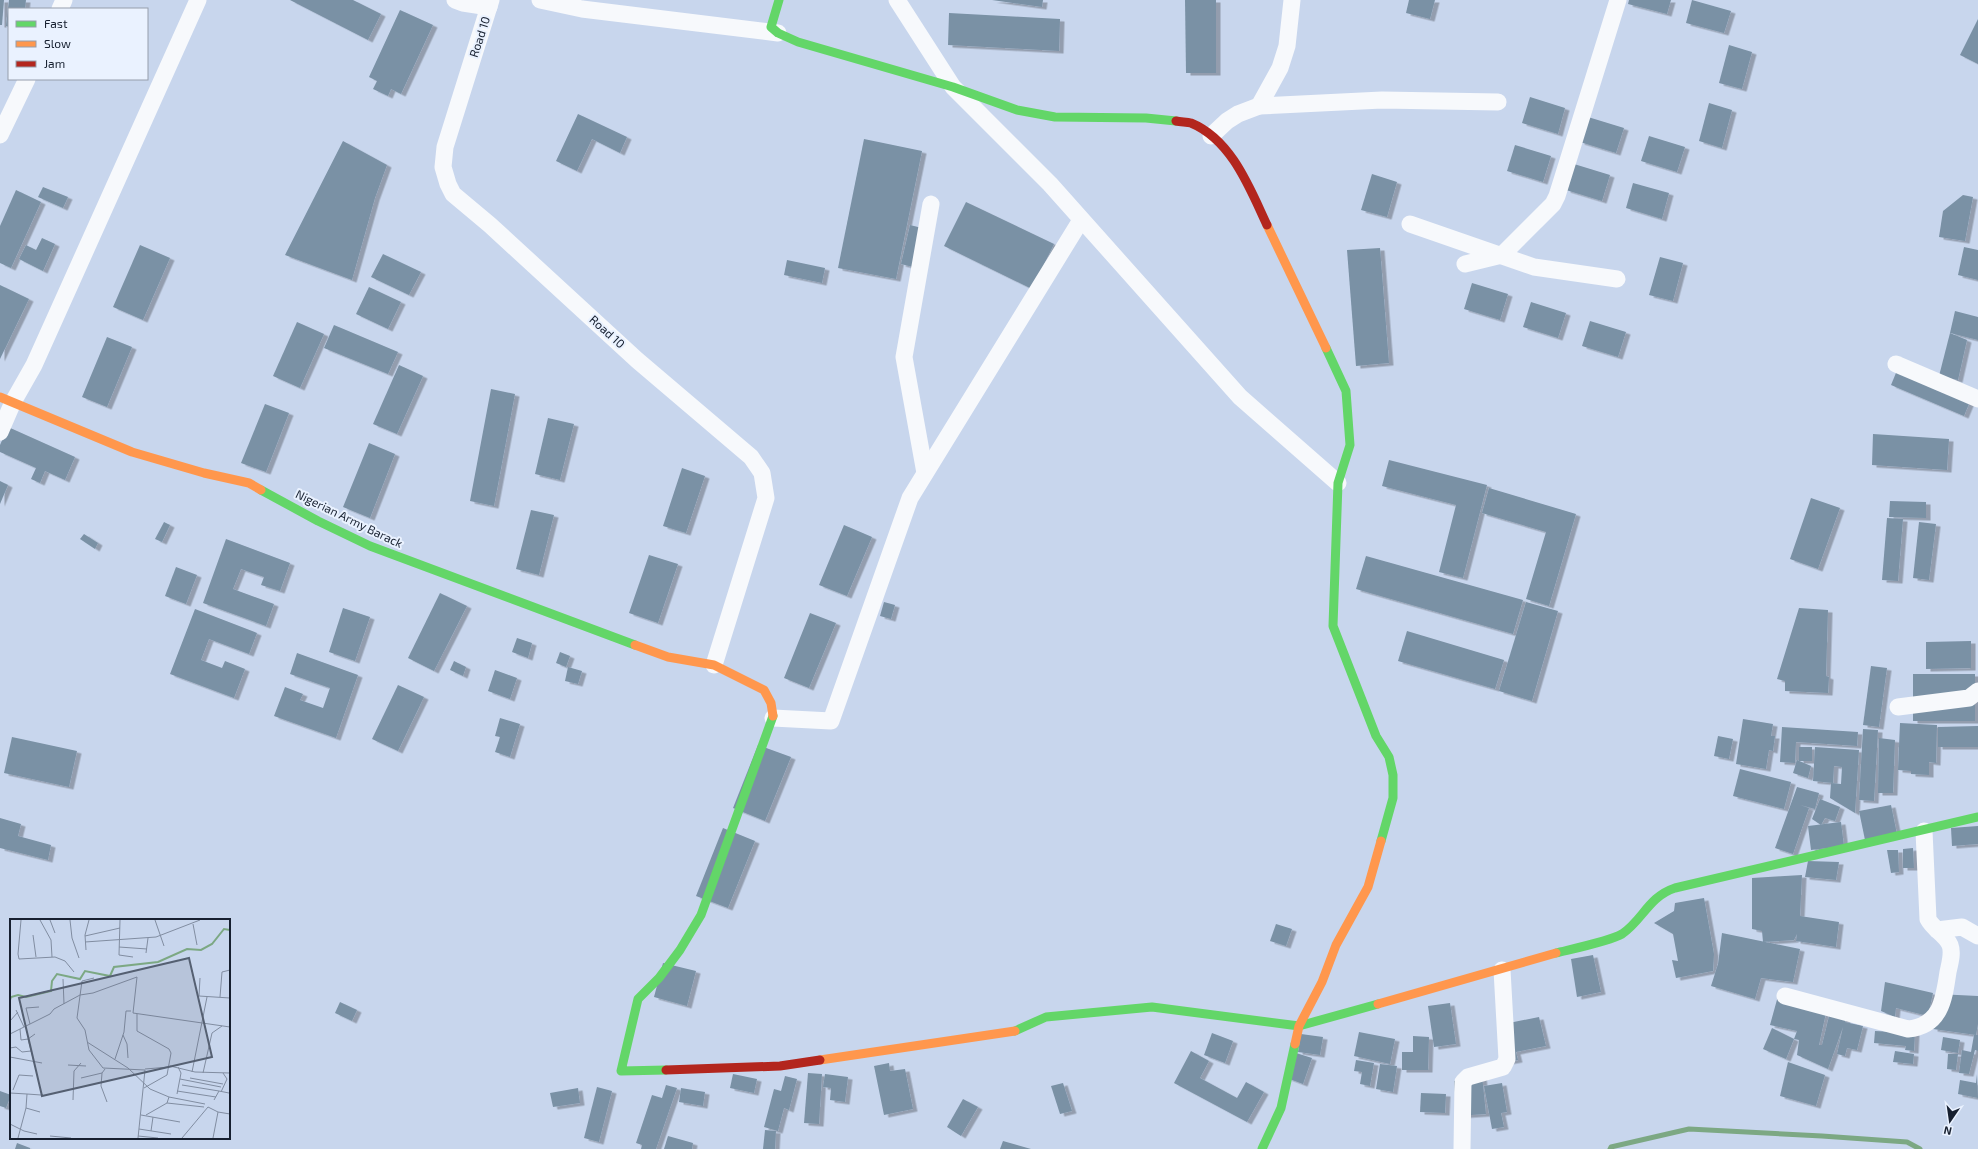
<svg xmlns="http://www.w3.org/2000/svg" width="1978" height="1149" font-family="'Exo 2',sans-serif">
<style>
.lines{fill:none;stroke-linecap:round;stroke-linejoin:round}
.stream{stroke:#7ca883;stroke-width:5}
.building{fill:#7a91a5;filter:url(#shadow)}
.street{stroke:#f7f9fc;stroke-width:17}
.fast{stroke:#63d668;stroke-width:9}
.slow{stroke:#ff974d;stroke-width:9}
.jam{stroke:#b3261e;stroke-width:9}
.labels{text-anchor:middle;stroke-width:4;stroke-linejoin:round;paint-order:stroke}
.street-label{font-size:12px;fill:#172030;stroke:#eaf2ff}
.inset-river{fill:none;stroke:#7ca883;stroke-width:2}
.inset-road{fill:none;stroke:#818da1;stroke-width:1}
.view{fill:#556072;fill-opacity:0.15;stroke:#556072;stroke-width:2}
.inset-edge{fill:none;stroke:#172030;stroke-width:2}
</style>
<defs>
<filter id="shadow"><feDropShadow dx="4.5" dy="2.5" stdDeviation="0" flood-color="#0004"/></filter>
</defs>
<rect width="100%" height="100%" fill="#c8d6ed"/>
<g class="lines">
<polyline class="stream" points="1610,1149 1611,1147 1689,1129 1822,1136 1907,1142 1920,1149"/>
</g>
<g class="building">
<polygon points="0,0 4,0 2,25 0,25"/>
<polygon points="9,0 26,0 25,9 9,9 9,27 6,26"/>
<polygon points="290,0 353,0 381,14 368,40"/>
<polygon points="992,0 1043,0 1042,7"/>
<polygon points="1185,0 1216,0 1216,73 1186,73"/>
<polygon points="1409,0 1435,0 1430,19 1406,13"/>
<polygon points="1629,0 1671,0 1667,14 1628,4"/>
<polygon points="1692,0 1731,11 1724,33 1686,23"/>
<polygon points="400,10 433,25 401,94 391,89 388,96 373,89 377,81 369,77"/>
<polygon points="949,13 1060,19 1059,51 948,45"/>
<polygon points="1978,19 1978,64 1960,55"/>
<polygon points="1729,45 1752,52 1742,89 1719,83"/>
<polygon points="1530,97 1565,108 1558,134 1522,123"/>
<polygon points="1709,103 1732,110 1722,148 1699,141"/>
<polygon points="578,114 627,137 620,153 592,139 577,171 556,161"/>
<polygon points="1588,117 1624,128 1616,153 1580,142"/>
<polygon points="1649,136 1685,147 1677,172 1641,161"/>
<polygon points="864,139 922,151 896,279 838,268"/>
<polygon points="343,141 387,165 375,198 352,280 285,255"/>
<polygon points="1515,145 1551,156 1543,182 1507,171"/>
<polygon points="1574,164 1610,175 1602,201 1566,190"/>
<polygon points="1372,174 1397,182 1387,217 1361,210"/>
<polygon points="1633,183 1669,193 1662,219 1626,208"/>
<polygon points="43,187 68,197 63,208 38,197"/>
<polygon points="16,190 41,202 11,268 0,263 0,226"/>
<polygon points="1963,195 1973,197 1965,241 1939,237 1943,211"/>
<polygon points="966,202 1054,244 1032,289 944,246"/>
<polygon points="910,225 922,228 913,267 901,264"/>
<polygon points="42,238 55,244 43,271 19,259 26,245 36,250"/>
<polygon points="140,245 170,258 143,320 113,307"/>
<polygon points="1964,247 1978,250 1978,280 1958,275"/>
<polygon points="1380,248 1389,363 1356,366 1347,250"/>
<polygon points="383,254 421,272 409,295 371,277"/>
<polygon points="1660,257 1683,263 1673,301 1649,295"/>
<polygon points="787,260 825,268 822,283 784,275"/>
<polygon points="1472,283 1508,294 1500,320 1464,309"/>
<polygon points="0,285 29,299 0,359"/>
<polygon points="369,287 401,302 388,329 356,314"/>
<polygon points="1531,302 1566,313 1558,338 1523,327"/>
<polygon points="1955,311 1978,317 1978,340 1950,333"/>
<polygon points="1590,321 1626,332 1618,357 1582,346"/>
<polygon points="297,322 324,334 300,388 273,376"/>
<polygon points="334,325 398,352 388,374 324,348"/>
<polygon points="1950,333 1967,340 1958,380 1939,376"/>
<polygon points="107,337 132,347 107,407 82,397"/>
<polygon points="399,365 423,376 397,434 373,424"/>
<polygon points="1898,368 1971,399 1964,416 1891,385"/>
<polygon points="491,389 515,394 494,506 470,501"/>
<polygon points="265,404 289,413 266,472 241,463"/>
<polygon points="548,418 574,424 560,480 535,474"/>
<polygon points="8,427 75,457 65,480 45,471 40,483 31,479 36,468 0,452 0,445"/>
<polygon points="1873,434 1949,439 1947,470 1872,465"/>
<polygon points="369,443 395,454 370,518 343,507"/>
<polygon points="1389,460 1487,485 1463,578 1439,572 1456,505 1382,486"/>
<polygon points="682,468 705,476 686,533 663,526"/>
<polygon points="0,481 8,485 0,504"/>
<polygon points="1489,488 1576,514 1549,606 1526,599 1546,532 1482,513"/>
<polygon points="1811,498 1840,508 1818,569 1790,559"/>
<polygon points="1890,501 1926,502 1926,518 1889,517"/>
<polygon points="531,510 554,515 539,575 516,569"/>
<polygon points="1887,518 1903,519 1898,581 1882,580"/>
<polygon points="164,522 170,525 162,542 155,539"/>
<polygon points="1919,522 1936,524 1929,580 1913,578"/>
<polygon points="844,525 872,537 847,596 819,585"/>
<polygon points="84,534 98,543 95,549 80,539"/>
<polygon points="226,539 290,563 280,591 261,585 264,577 241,569 233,589 274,604 266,626 203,603"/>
<polygon points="649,555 678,564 658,623 629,613"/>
<polygon points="1366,556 1523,600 1513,634 1356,589"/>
<polygon points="176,567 197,575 186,604 165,596"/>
<polygon points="440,593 467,606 434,671 408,658"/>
<polygon points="884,602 895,605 891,619 880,616"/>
<polygon points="1526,602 1558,611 1532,701 1499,691"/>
<polygon points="343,608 370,617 355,661 329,652"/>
<polygon points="1799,608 1828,610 1826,676 1829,677 1828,693 1785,691 1785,681 1777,679"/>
<polygon points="195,609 257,633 249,654 209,639 201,660 222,668 225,661 245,669 234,698 170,674"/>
<polygon points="810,613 836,623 809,688 784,678"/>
<polygon points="1407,631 1504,660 1495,689 1398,661"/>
<polygon points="517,638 532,643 528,658 512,652"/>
<polygon points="1971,641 1971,668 1926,669 1926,642"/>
<polygon points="560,652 570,656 566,667 556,663"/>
<polygon points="297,653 358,675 336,738 274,716 285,687 303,694 300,700 323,708 330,688 290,674"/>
<polygon points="454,661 466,667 463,676 450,670"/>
<polygon points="1871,666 1887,668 1879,727 1863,725"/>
<polygon points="568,667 582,671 578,684 565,681"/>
<polygon points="495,670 517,678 510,699 488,691"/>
<rect x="1913" y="674" width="62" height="47"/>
<polygon points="398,685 424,697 398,751 372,739"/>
<polygon points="500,718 520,724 510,757 495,752 500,737 495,736"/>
<polygon points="1743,719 1773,724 1771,736 1775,736 1773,751 1769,750 1766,769 1736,764"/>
<polygon points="1900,723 1937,725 1936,763 1929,762 1929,775 1911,774 1911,771 1898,770"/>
<polygon points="1978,726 1978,747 1938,747 1938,727"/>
<polygon points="1782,727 1858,732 1857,746 1796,742 1795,763 1780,762"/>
<polygon points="1863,729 1878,730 1874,801 1859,800"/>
<polygon points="1718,736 1733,739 1729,759 1714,756"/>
<polygon points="12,737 77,751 69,787 4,773"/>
<polygon points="1879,738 1895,740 1893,793 1878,793"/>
<polygon points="758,745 791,757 765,821 733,808"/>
<rect x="1799" y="747" width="13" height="14"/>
<polygon points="1815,747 1859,750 1855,813 1830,798 1831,783 1841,784 1842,767 1834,766 1833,783 1813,781"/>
<polygon points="1797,760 1811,766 1808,778 1793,773"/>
<polygon points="1740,769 1791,782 1784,809 1733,796"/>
<polygon points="1797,787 1819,793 1815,809 1800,805 1809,808 1793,854 1775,848"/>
<polygon points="1820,799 1840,807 1835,821 1825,818 1821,825 1812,819"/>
<polygon points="1891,805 1897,834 1865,840 1859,811"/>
<polygon points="0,818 21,824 18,836 51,845 48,860 0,848"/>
<polygon points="1841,822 1844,846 1811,850 1808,826"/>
<polygon points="1978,826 1978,844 1952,846 1951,828"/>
<polygon points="723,828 755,841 728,908 696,896"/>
<polygon points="1913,848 1914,868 1903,868 1903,849"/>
<polygon points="1887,850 1898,850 1899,872 1891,873"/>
<polygon points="1808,861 1839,862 1836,880 1805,877"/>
<polygon points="1802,875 1800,916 1839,922 1836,947 1796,941 1797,934 1794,940 1763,942 1762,931 1752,929 1752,878"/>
<polygon points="1704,898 1714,954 1713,971 1676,978 1672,960 1678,961 1673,934 1654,923 1674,911 1675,903"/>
<polygon points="1276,924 1292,929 1286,946 1270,941"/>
<polygon points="1722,933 1800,949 1793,982 1761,978 1755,999 1711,986 1718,964"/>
<polygon points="1593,955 1601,992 1577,997 1571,959"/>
<polygon points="663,963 696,971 687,1006 654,997"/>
<polygon points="1885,982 1933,993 1928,1016 1896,1008 1895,1017 1881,1011"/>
<polygon points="1937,994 1978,996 1978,1024 1976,1035 1933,1029"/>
<polygon points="1778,996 1826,1013 1819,1045 1822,1045 1831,1008 1848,1013 1845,1022 1863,1026 1857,1050 1847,1048 1845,1056 1837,1054 1843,1027 1828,1069 1797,1055 1799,1040 1794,1039 1797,1031 1770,1025"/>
<polygon points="340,1002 357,1010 352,1021 335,1013"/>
<polygon points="1450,1003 1456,1044 1434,1047 1428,1006"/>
<polygon points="1539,1017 1546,1046 1516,1052 1518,1060 1507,1062 1499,1025"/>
<polygon points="1772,1028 1794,1039 1786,1059 1763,1049"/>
<polygon points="1875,1031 1915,1033 1914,1051 1905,1050 1906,1046 1874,1043"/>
<polygon points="1359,1032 1395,1039 1390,1064 1354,1056"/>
<polygon points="1212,1033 1233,1041 1225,1063 1204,1055"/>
<polygon points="1301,1034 1323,1037 1320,1055 1298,1052"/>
<polygon points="1974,1035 1978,1035 1978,1051 1975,1050 1969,1074 1959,1073 1962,1050 1971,1052"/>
<polygon points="1413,1036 1429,1037 1428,1070 1402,1070 1402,1052 1413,1052"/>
<polygon points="1943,1037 1960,1040 1958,1053 1941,1050"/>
<polygon points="1191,1051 1209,1061 1200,1078 1237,1098 1246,1082 1264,1092 1247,1122 1174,1083"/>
<polygon points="1895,1051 1914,1054 1913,1064 1893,1062"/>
<polygon points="1296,1053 1312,1058 1303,1084 1287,1078"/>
<polygon points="1948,1054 1958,1054 1956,1070 1947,1069"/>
<polygon points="1356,1060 1374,1063 1370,1086 1360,1084 1362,1072 1354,1071"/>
<polygon points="1788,1062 1825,1075 1816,1106 1780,1096"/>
<polygon points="889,1063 890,1071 905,1069 913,1109 884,1115 874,1066"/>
<polygon points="1380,1064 1397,1066 1393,1092 1376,1089"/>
<polygon points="808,1073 822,1074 819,1124 804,1123"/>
<polygon points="733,1074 757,1079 754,1093 730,1088"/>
<polygon points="825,1074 848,1077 845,1102 830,1100 831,1088 823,1087"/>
<polygon points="1977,1074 1978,1098 1958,1094 1960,1080 1976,1083"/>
<polygon points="1482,1075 1486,1114 1457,1116 1454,1081"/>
<polygon points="785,1076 797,1079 789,1110 784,1108 778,1131 764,1127 774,1089 781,1091"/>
<polygon points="1063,1083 1072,1111 1060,1114 1051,1086"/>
<polygon points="1502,1083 1507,1112 1501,1113 1504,1127 1492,1129 1484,1086"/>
<polygon points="666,1085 677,1088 656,1149 641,1149 642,1145 636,1143 652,1095 662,1098"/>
<polygon points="597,1087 612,1091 599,1142 584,1138"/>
<polygon points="578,1088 580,1103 553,1107 550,1093"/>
<polygon points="681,1088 705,1092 703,1106 679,1102"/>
<polygon points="0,1091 11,1095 6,1108 0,1106"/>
<polygon points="1421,1093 1446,1094 1445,1113 1420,1112"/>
<polygon points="963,1099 978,1107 961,1136 947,1127"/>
<polygon points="765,1130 776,1131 775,1149 763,1149"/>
<polygon points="668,1136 693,1143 692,1149 664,1149"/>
<polygon points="1003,1141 1031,1149 1000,1149"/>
<polygon points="17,1143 30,1148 30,1149 15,1149"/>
</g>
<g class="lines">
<g class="street">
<polyline points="455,0 463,3 489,7"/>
<polyline points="491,0 445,147 443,167 448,184 453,194 490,225 637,360 751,457 762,473 766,498 714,665"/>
<polyline points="540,0 582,9 778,33"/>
<polyline points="897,0 953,87 1050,184 1240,397 1338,483"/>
<polyline points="60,9 64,0"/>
<polyline points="1259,106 1280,68 1287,46 1292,0"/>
<polyline points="0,135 27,79"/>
<polyline points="1211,136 1227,121 1238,114 1259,106 1382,100 1498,102"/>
<polyline points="1410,224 1534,267 1617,279"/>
<polyline points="1465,264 1502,255 1553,204 1557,196 1618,0"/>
<polyline points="1896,364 1978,399"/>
<polyline points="0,432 13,402 34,365 198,0"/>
<polyline points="925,473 904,357 931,204"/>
<polyline points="1898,707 1969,698 1978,691"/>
<polyline points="773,718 831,721 910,498 1081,220"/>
<polyline points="1937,930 1962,927 1978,936"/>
<path d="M1785,996L1908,1029C1941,1026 1944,999 1948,972C1950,963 1953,953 1950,945C1946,935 1933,929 1928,919L1924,831"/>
<polyline points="1462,1149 1463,1082 1468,1077 1503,1067 1507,1059 1502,970"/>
</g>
<g class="fast">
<polyline points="779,0 771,27 778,33 798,42 953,87 1017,110 1055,117 1146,118 1176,121"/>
<polyline points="1326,348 1346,391 1350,445 1338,483 1333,626 1376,736 1389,757 1393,775 1393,798 1381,841"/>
<polyline points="261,490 318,521 370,546 635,645"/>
<path d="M1556,953C1572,949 1610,941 1622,934C1643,920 1648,897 1675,888L1978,817"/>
<polyline points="1015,1031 1046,1017 1152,1007 1299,1026 1378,1004"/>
<polyline points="666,1070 621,1071 638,999 659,978 680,950 701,915 773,716"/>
<polyline points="1262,1149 1281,1108 1295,1044"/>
</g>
<g class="slow">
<polyline points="1267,225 1326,348"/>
<polyline points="0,397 132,452 204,473 249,483 261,490"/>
<polyline points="635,645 668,657 714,665 764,690 771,703 773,716"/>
<polyline points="1378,1004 1556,953"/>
<polyline points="1295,1044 1299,1026 1322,982 1336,945 1368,887 1381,841"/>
<polyline points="820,1060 1015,1031"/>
</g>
<g class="jam">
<path d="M1176,121C1181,122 1187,122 1191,123C1232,140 1250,189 1267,225"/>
<polyline points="666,1070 780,1066 820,1060"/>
</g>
</g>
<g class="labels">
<g class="street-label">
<text transform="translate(480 37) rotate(-72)" y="4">Road 10</text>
<text transform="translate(607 332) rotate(42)" y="4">Road 10</text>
<text transform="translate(349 519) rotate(26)" y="4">Nigerian Army Barack</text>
</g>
</g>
<g transform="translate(10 919)">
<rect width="220" height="220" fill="#c8d6ed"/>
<path class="inset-river" d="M0,81L1,78L8,76L16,78L41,72L42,62L47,55L70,60L75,52L100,57L104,48L148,43L177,30L191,31L202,25L214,10L220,11"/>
<path class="inset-road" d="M30,1L41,21L42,38M40,1L45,14M60,1L62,19L69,39M110,1L109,36L123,38M145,1L154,27M183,5L187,26M23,16L26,38M75,17L110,9M75,23L146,18L190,1M109,28L137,30M76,31L75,16L79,1M136,34L138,19M8,35L9,40L45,38L55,42L64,53M8,35L11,1M84,59L72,62L67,99L75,111L79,131L93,149L135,151L128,219M190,59L189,77L220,79M53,60L54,85M210,78L212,53L220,51M6,91L14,108M127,95V112L159,130L161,134L157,156L134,169M0,102L8,93M20,105L16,89L29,88M10,110L11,121L18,120M0,115L40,95L44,90L70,76L83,74L127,58L123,94L220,108M113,116L117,125L118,139M77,123L118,149L140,170L159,178M0,129L6,128L12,133L21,132M0,138L32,144M105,140L114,113L116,92H121M24,143L18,120L25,115M58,146L76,147M160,147L185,153L220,154M135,150L159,148M182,153L197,78M92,154L91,167L97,183M193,154L202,114L212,107M71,159L92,154L95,150M180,159L213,165M170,160L211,168M172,166L209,172M3,171L9,156L23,157M167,172L206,178M211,173L217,160L213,154M0,174L17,175L16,189L8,219M17,175L31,176M167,175L171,154L168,148M63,181L64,152L71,144M204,181L209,172L219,174M157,184L159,178L195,185M16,189L30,193M131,196L170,203M136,196L157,184L194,188M0,205L14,212L27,215M129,210L161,215M141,212L143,198M40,217L61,219M128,217L148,219M172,219L198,188L208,193L220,195M203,219L208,193"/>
<path class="view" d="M179,39L202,138L32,177L9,79Z"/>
<rect width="220" height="220" class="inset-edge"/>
</g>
<rect x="8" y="8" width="140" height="72" fill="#eaf2ff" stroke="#969eac"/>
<rect x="16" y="21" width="20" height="6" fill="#63d668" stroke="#969eac"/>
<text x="44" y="28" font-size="12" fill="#172030">Fast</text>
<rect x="16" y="41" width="20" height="6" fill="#ff974d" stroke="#969eac"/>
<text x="44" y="48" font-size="12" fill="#172030">Slow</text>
<rect x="16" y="61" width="20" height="6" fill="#b3261e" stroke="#969eac"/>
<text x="44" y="68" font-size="12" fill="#172030">Jam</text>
<g transform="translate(1950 1121) rotate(193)" stroke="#eaf2ff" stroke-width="3" paint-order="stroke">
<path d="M0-3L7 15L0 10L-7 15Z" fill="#172030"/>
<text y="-6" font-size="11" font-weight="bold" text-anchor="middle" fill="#172030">N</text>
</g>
</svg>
